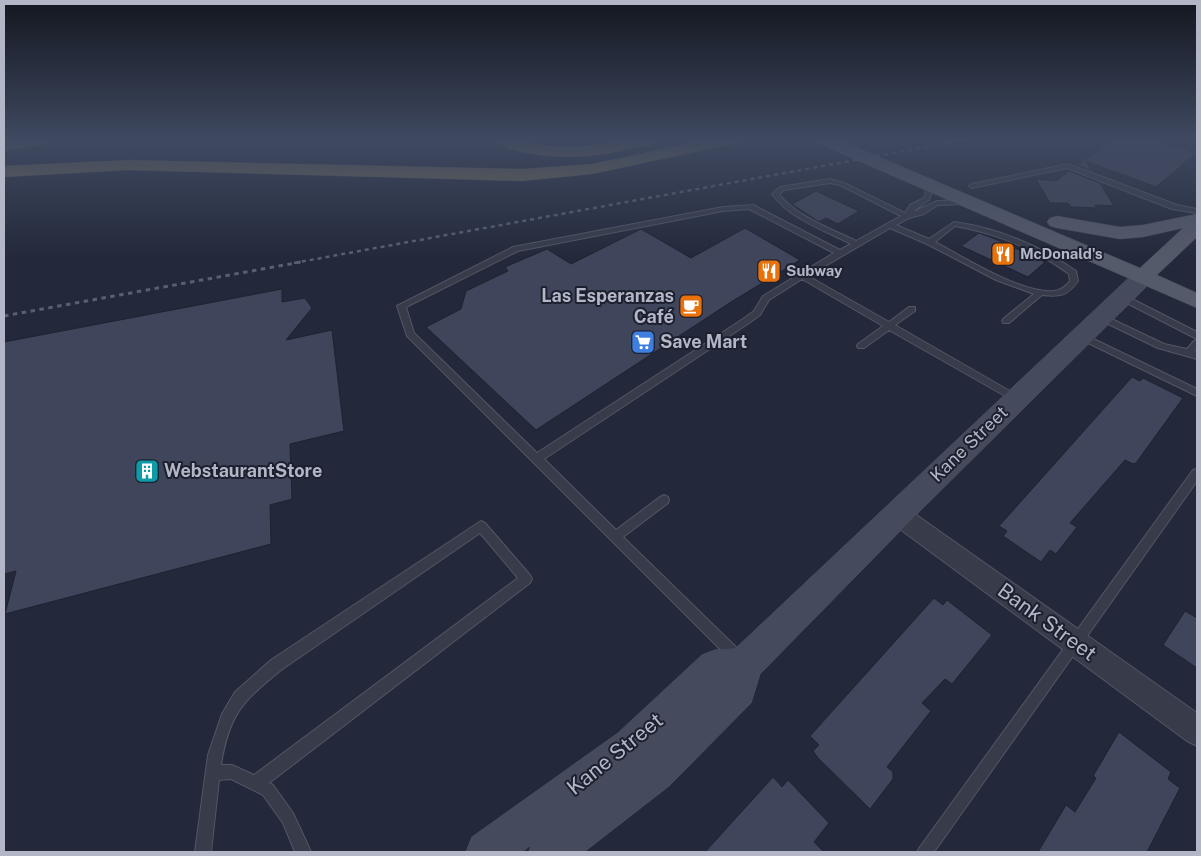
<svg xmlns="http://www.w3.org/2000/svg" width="1201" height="856" font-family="'Public Sans',sans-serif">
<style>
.building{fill:#3f455a;stroke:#1e2231}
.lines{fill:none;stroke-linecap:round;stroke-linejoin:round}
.service-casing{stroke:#525665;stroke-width:2}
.minor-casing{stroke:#525665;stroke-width:2}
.secondary-casing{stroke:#525665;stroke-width:1}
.primary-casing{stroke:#404453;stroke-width:1}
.motorway-casing{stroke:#3f4352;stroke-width:1}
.service{fill:#373b4a;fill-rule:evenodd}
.minor{fill:#373b4a;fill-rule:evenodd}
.secondary{fill:#454a5d;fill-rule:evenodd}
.primary{fill:#555a6a;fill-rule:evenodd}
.motorway{fill:#706a54;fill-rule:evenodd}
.rail-far1{stroke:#595f71;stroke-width:2.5;stroke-dasharray:4 4;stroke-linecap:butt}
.rail{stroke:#595f71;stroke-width:3;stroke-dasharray:4.5 4.5;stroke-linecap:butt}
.labels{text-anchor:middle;stroke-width:4;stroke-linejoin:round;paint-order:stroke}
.far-poi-label{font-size:15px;font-weight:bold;fill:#b2b6c6;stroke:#1c202f;text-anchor:start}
.poi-label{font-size:18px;font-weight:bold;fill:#b2b6c6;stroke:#1c202f;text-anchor:start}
.street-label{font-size:18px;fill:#b2b6c6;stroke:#1c202f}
.near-street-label{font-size:21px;fill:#b2b6c6;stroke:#1c202f}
</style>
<rect width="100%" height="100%" fill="#23293a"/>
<g class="building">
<polygon points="1114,139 1152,139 1196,153 1156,187 1086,161 1092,171 1077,165"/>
<polygon points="1069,171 1100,183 1114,206 1095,205 1097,208 1071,207 1068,203 1050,203 1036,179 1056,181"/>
<polygon points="816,191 859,211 838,224 826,218 819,222 792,204"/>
<polygon points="745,228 800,260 731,302 536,430 426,327 461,309 466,291 508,271 505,267 547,249 571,264 641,229 691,258"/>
<polygon points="979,233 1000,241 1045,262 1028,277 961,246"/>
<polygon points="282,289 282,302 305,298 312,308 286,340 332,330 344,431 290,444 292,499 270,505 271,544 5,614 16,571 4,574 4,342"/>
<polygon points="1132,377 1140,381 1143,378 1183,398 1136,463 1133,464 1125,460 1070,523 1077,527 1056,554 1050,550 1041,562 1003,536 1007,531 999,526"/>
<polygon points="934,598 943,605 947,600 992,635 952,684 945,679 922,703 931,711 887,767 893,772 893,779 870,809 818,758 813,751 819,745 810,736"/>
<polygon points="1185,611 1197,618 1197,668 1163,645"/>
<polygon points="1119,732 1171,772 1168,779 1180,788 1147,852 1038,852 1066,805 1075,812 1096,778 1093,776"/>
<polygon points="773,777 782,787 788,780 829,823 814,842 824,852 705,852"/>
</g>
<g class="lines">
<g class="service-casing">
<g id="service">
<polygon points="1068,164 1177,205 1197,209 1197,213 1172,209 1067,168 972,188 969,186 972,184"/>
<path d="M830,179L844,183L905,213L910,205L924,198L926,191L920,182L925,181L932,191L929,200L916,209L913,212L937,201L965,200L969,202L965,204L938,205L924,214L909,218L896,225L929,239L954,222C998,228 1040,246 1076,271L1078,281C1067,296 1061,297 1042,295L1009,323H1003L1002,321L1003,319L1034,294L996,280L927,244L890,228L808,276L889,322L909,307H915V311L895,325L1020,397L1022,399L1020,401H1014L889,330L864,348H858L857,346L858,344L883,326L802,279L769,300L760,315L749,323L544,459L616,530L660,497L664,495L668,497L669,500L668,503L623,537L742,653L743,657L742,661L737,663L732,661L407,336L397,306L513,247L723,207L753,205L840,250L851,244C824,230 790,219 772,194L780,187ZM830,183L840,185L901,216L856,241C832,229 795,216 779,194L784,190ZM749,209L834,253L763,296L754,311L743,319L537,453L414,333L406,307L518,251L723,211ZM955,226C996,233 1036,250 1069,274L1070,281C1066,286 1062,290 1054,291C1022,294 963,257 935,242Z"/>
<polygon points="1122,294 1197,332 1197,339 1119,299 1119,295"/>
<polygon points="1101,314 1164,344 1187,349 1194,341 1197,340 1197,349 1195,352 1197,353 1197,359 1158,348 1098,319 1097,317 1098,315"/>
<polygon points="1081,333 1197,389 1197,396 1078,338 1077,336 1078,334"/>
<polygon points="1197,469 1197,481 934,852 917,852 920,847 1193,470"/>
<path d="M481,521L485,523L530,575L532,579L530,583L269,783L273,785L293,813L311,852H295L283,823L263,795L231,779L219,780L211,852H195L208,755L222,714L235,692L271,660ZM480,533L518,578L254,775L232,765H221C229,714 242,702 281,670Z"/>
</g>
</g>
<g class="minor-casing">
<polygon id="minor" points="897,504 905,507 1197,713 1197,746 1187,741 889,521 885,514 889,507"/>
</g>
<g class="secondary-casing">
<polygon id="secondary" points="1143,270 1151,272 1154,277 1151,282 908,523 760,674 751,703 669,786 584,852 529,852 531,845 522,852 466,852 472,837 618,733 702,655 715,650 736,648 1135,272"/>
</g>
<g class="primary-casing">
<polygon id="primary" points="814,139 837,139 1140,268 1183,228 1143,237 1120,239 1057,228 1050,226 1047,222 1050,218 1057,216 1120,227 1143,225 1197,214 1197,237 1157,275 1197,293 1197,308 817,143"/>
</g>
<g class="motorway-casing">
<g id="motorway">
<polygon points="16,139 52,139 49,143 4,151 4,141"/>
<path d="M493,139H516L536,145L574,147L612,143L630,139H656C651,146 639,147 631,149C593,158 556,160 517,151C509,149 498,146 493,139Z"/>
<polygon points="709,139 741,139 738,143 732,144 592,174 522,181 128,170 4,177 4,166 128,160 522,169 592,164"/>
</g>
</g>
<use href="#service" class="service"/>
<use href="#minor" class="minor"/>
<use href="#secondary" class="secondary"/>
<use href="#primary" class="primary"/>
<use href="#motorway" class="motorway"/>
<polyline class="rail-far1" points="294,263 970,139"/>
<polyline class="rail" points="4,316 301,262"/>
</g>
<linearGradient id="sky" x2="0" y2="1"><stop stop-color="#131720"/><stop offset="0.54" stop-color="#3f4960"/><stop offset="1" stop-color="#3f4960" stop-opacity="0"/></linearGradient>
<rect width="1201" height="259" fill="url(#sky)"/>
<defs>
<g id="restaurant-square" transform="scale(1.25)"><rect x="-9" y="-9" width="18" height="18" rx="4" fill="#e8710a" stroke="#1c202f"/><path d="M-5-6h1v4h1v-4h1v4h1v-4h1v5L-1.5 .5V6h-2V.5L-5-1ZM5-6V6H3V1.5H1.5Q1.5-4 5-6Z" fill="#fff"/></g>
<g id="cafe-square" transform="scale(1.25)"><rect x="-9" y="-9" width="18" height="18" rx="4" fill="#e8710a" stroke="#1c202f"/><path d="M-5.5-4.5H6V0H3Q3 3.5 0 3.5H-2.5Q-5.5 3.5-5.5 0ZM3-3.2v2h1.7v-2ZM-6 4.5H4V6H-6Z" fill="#fff"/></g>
<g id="supermarket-square" transform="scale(1.25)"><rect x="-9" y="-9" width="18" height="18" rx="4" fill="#3f7fe0" stroke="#1c202f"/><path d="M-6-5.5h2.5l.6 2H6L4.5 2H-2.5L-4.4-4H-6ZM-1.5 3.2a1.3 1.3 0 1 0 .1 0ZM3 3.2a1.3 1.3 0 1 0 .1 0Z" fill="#fff"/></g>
<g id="building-square" transform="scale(1.25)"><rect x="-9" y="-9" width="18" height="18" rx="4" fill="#0f9aa8" stroke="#1c202f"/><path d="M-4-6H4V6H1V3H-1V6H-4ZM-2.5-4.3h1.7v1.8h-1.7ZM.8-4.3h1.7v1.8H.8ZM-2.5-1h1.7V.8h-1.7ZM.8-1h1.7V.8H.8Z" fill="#fff"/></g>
</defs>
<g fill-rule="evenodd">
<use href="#restaurant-square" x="1003" y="254"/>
<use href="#restaurant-square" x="769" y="271"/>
<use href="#cafe-square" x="691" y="306"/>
<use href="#supermarket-square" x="643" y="342"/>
<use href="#building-square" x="147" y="471"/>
</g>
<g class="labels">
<g class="far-poi-label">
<text x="1020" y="259">McDonald's</text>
<text x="786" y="276">Subway</text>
</g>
<g class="poi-label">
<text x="674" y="302" text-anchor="end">Las Esperanzas<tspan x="674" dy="21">Café</tspan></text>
<text x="660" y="348">Save Mart</text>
<text x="164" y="477">WebstaurantStore</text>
</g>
<g class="street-label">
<text transform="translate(969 444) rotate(-44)" y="6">Kane Street</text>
</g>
<g class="near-street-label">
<text transform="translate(1047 622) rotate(36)" y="7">Bank Street</text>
<text transform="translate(615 754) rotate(-39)" y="7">Kane Street</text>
</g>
</g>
<rect width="1201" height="856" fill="none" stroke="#b2b6c6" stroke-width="10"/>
</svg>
